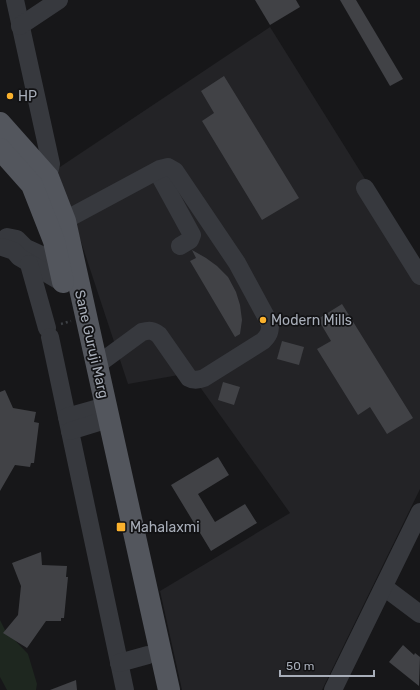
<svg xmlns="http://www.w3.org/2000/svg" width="420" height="690" font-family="Rubik,sans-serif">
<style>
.built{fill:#232326}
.green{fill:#1e271f}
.building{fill:#414246}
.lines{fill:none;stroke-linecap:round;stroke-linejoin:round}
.path{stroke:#3d4045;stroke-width:2.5;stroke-dasharray:2 3;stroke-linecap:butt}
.minor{stroke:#37393e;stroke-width:18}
.major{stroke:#53565d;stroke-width:22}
.poi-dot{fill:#fbb22d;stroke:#121214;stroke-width:1.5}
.labels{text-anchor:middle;stroke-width:3.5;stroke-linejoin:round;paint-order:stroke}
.poi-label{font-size:14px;fill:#a8aeb9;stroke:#121214;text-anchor:start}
.street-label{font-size:14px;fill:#a8aeb9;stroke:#121214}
</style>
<rect width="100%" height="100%" fill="#171719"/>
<polygon class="built" points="270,27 420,267 420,489 322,690 182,690 160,591 290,513 190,373 128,384 57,169"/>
<polygon class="green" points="0,620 5,630 28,654 37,684 36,690 7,690 0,677"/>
<g class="building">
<polygon points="255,0 296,0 300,7 270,25"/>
<polygon points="340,0 356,0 403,79 390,86"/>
<polygon points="224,76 299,198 262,220 202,121 214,113 201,91"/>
<polygon points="192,250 206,258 217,266 228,277 236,292 240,305 242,320 240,334 235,337 190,261 196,258"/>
<polygon points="342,304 413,418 387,434 370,407 358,415 317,349 331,341 318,319"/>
<polygon points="282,341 304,347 299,365 277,359"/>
<polygon points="223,382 240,387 234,405 218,400"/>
<polygon points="5,390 13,408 36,412 34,422 39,423 34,463 31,463 30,467 15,465 0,491 0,392"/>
<polygon points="218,457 229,475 198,494 215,522 245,504 257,523 211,551 171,485"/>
<polygon points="41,552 42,565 67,566 66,577 68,577 64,618 61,618 61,621 46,621 27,648 3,633 18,615 21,586 12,563"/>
<polygon points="403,645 414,655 415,653 420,657 419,686 389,662"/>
<polygon points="76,680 77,690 50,690"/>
</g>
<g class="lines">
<polyline class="path" points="61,324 71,321"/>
<g class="minor">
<polyline points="15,0 51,164 48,177 39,181"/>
<polyline points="20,26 59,0"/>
<polyline points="157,171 192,235 190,240 180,246"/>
<polyline points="365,188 420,276"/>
<path d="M54,226L160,169L168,167L175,171L237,263L270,324C270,332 269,335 263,341L204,378C199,380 194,381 189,378L159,335C153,330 149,330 142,332L97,365"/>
<polyline points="7,237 17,239 26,248 59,263"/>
<polyline points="2,247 14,251 19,257 63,283"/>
<polyline points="29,264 47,328"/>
<polyline points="50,337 125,690"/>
<polyline points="67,417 106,406"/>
<polyline points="70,431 109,419"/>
<polyline points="384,587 420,614"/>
<polyline points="119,663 148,655"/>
<polyline points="333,690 420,512"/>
</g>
<g class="major">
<polyline points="0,123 48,177 65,221 169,690"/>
<polyline points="0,149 32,185 54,241 63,282"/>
</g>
</g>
<g class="poi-dot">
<circle cx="10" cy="96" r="4"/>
<circle cx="263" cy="320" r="4"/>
<rect x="116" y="522" width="10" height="10" rx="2"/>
</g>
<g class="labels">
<g class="poi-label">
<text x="18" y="101">HP</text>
<text x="271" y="325">Modern Mills</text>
<text x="130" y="532">Mahalaxmi</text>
</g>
<g class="street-label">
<text transform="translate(92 344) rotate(77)" y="5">Sane Guruji Marg</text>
</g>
</g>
<path d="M280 670v6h94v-6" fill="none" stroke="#a8aeb9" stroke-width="2"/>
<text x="286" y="670" font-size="12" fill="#a8aeb9" stroke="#121214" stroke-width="3" paint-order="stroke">50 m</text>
</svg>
